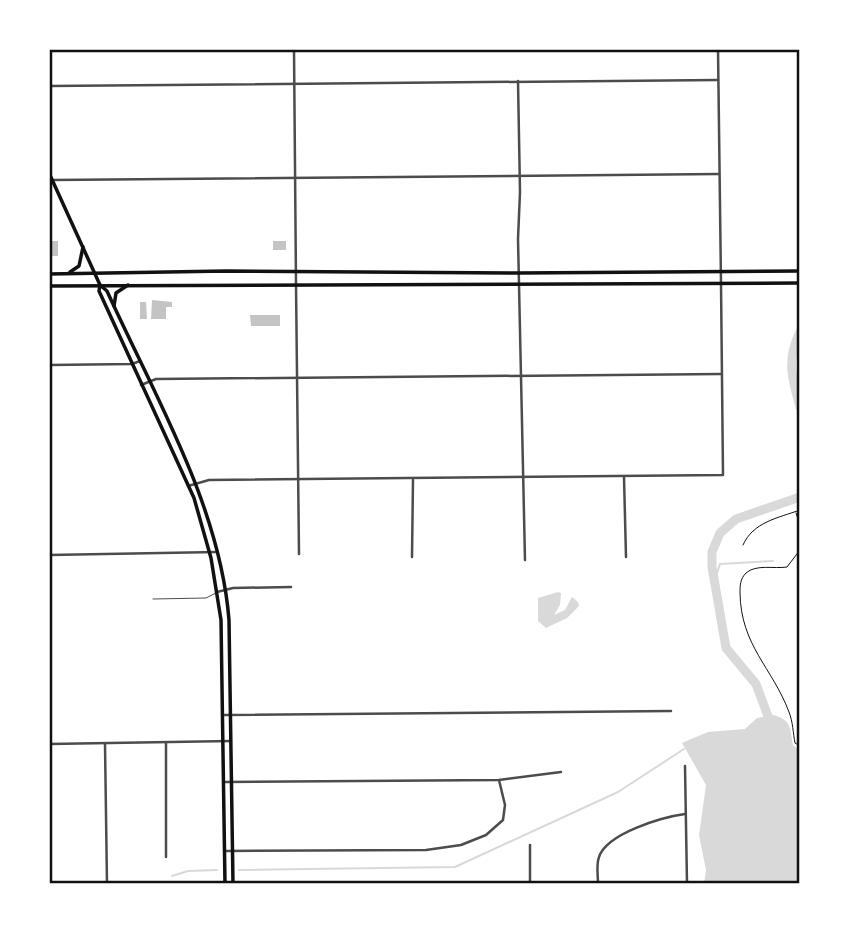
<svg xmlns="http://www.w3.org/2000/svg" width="849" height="933" font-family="Overpass,sans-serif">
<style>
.water{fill:#d9d9d9}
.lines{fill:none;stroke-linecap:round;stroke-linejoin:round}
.stream{stroke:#d9d9d9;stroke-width:2}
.river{stroke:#d9d9d9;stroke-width:9}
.building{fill:#c4c4c4}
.path{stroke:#111;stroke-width:1}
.service{stroke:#4c4c4c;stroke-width:1}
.minor{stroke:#4c4c4c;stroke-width:2.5}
.tertiary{stroke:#4c4c4c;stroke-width:2.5}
.secondary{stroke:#111;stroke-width:3.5}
.neatline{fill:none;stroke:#111;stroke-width:2.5}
</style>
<rect width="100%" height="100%" fill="#fff"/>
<g class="water">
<polygon points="558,592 561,593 560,605 554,615 565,610 572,597 578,602 579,606 567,618 546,628 538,621 538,598"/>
<path d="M774,715C792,721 790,728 793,745L800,751V884H704L706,870L699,835L706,785L682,743L708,732L745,729L757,718Z"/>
</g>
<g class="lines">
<g class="stream">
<polyline points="715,579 720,564 773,561"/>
<polyline points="239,870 455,867 618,792 684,749"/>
<polyline points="172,876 188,871 217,870"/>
</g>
<g class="river">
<path d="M800,332C786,360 792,378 800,407"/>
<polyline points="772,727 756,684 726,648 712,567 712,552 720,533 736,519 800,497"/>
</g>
</g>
<g class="building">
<rect x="49" y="241" width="9" height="15"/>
<rect x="273" y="241" width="13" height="9"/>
<polygon points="152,300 172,302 172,307 166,307 166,319 151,319"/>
<polygon points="140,302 146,302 147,319 140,319"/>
<polygon points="250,315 280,315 280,326 251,326"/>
</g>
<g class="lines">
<g class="path">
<polyline points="796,513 800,525"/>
<path d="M743,545C753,522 778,518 800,510"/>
<path d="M800,550L787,567C774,569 756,564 746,573C740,579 740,586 740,593C741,646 772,667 789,712C793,722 793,733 795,743L800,746"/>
</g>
<polyline class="service" points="153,599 206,598 216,593"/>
<g class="minor">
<polyline points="518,81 520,192 518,239 525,560"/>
<polyline points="49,86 718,80"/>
<polyline points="52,180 719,174"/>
<polyline points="296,284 299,554"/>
<polyline points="49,365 132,364 140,361"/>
<polyline points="141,385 156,379 721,374"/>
<polyline points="624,477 626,557"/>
<polyline points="188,486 209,480 723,475 721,283"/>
<polyline points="49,555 217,552"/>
<polyline points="412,557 413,480"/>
<polyline points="217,592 233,588 291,587"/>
<polyline points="223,715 671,711"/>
<polyline points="49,744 231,741"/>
<polyline points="105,744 107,884"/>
<polyline points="685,766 687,884"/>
<polyline points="224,782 499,780 561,772"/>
<polyline points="225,851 426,850 461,845 486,835 503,820 505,805 499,780"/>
<polyline points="166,857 166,743"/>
<polyline points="530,884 530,845"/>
<path d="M598,884C598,875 596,865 599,857C607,833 663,817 685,814"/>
</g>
<g class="tertiary">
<polyline points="294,49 296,284"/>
<polyline points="718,49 721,283"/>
</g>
<g class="secondary">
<path d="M49,173L100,285L107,291C154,395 220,505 229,620L233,884"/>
<polyline points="70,272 79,266 83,247"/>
<polyline points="49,274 226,271 519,273 800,271"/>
<polyline points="100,285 99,291 194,498 211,558 221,620 225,884"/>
<polyline points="49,286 800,283"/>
<polyline points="114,306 116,293 128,285"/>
</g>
</g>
<rect width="849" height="933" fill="none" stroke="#ffffff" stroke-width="102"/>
<rect x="51" y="51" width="747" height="831" class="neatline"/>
</svg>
